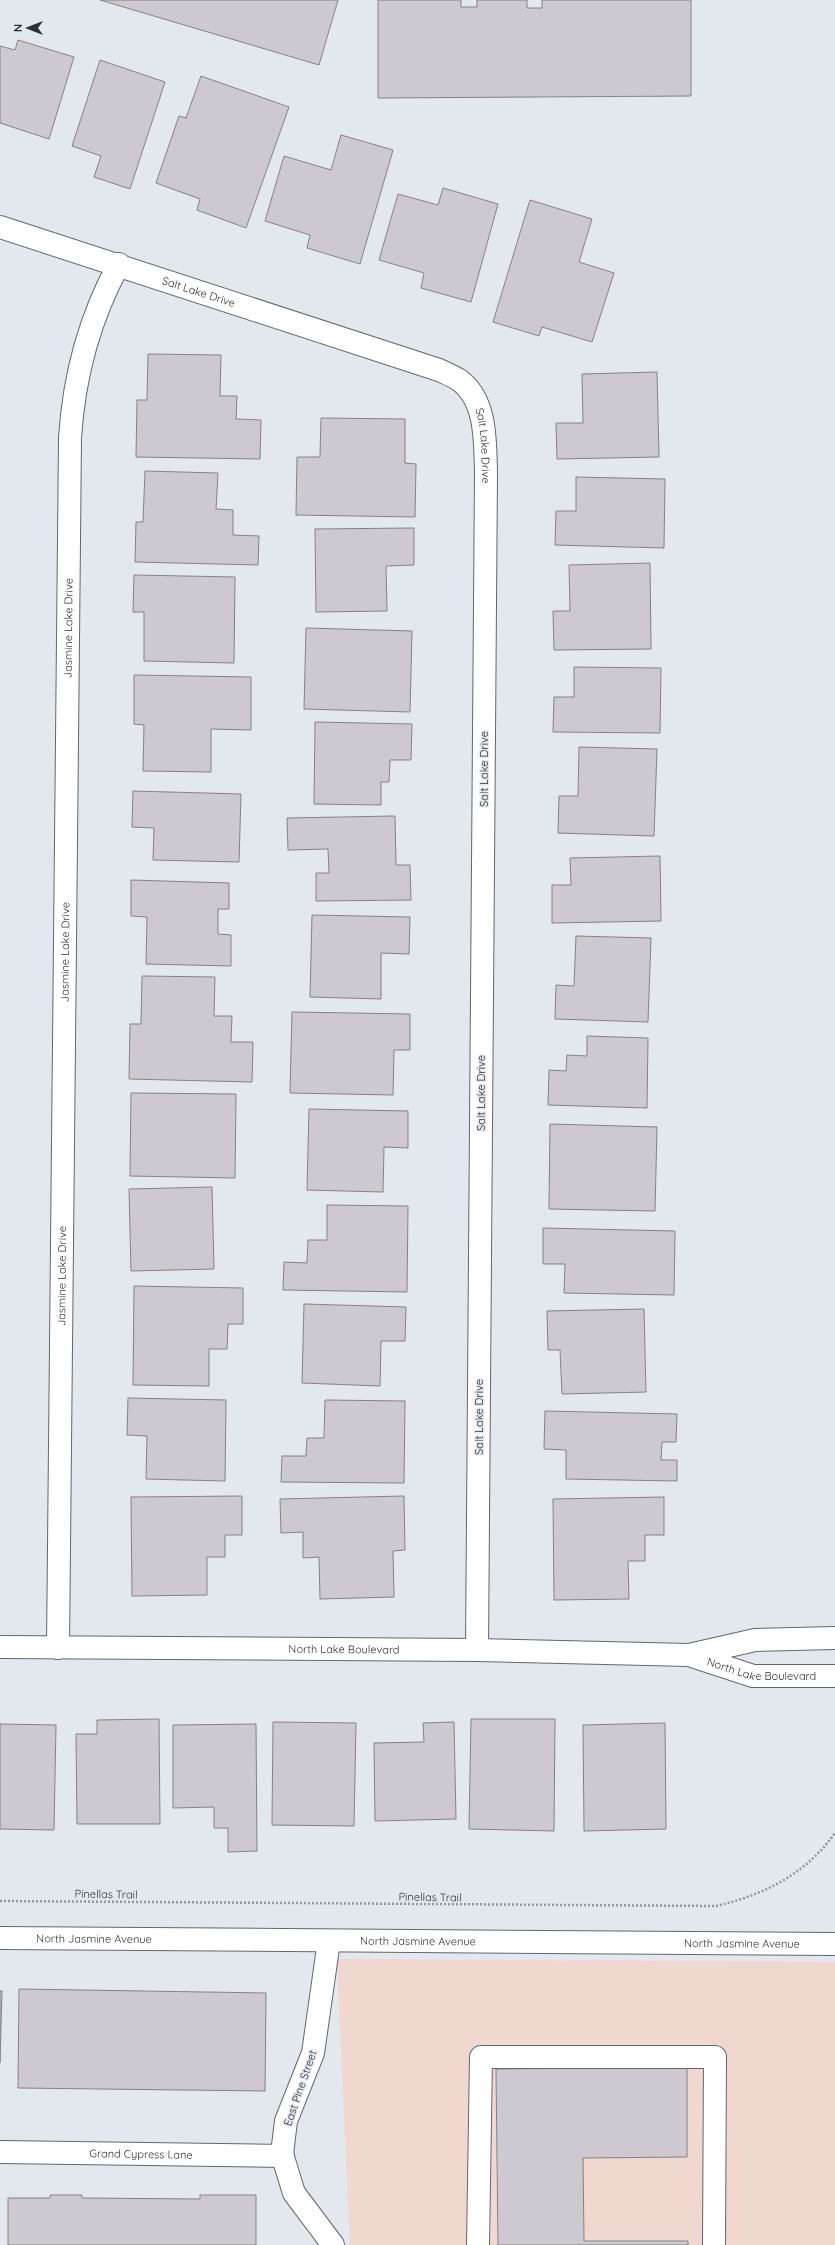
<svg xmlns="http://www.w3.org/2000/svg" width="835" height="2245" font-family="Quicksand,sans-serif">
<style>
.commercial{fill:#f0d7cf}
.building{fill:#cec9d0;stroke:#858186}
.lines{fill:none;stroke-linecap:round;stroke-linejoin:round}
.minor-casing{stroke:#64676d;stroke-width:24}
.path{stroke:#94989c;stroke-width:2.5;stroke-dasharray:2 2;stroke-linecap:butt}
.minor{stroke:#fff;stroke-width:22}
.labels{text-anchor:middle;stroke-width:3;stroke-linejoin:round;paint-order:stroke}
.street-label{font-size:11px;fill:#2d2f31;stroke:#e3e7ee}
</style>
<rect width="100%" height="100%" fill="#e3e7ee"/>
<polygon class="commercial" points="337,1959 835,1962 835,2245 350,2245"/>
<g class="building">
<polygon points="100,0 338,0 319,65"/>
<polygon points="378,0 461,0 461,7 477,7 477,0 527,0 527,8 542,8 542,0 691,0 691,96 378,98"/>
<polygon points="18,40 74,57 49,139 0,123 0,46 15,50"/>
<polygon points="100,60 165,82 130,189 94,177 101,156 72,146"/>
<polygon points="201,76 289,107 246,228 197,210 200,199 156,183 179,116 186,118"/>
<polygon points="341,135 393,150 360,264 307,248 310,235 265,221 284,156 331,170"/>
<polygon points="443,188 498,204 471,302 421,288 424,273 379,260 398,194 438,205"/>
<polygon points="530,200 592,219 579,262 614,273 592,342 542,327 539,336 493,322"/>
<polygon points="148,354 221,355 220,396 237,396 236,419 261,420 260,459 136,457 137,400 147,400"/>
<polygon points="657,372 659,457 557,459 556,423 583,423 582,374"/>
<polygon points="321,418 405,419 405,463 416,464 415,517 296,515 297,457 320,457"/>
<polygon points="145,471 218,473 216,509 233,510 233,535 259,536 258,565 135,562 136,522 143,522"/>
<polygon points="576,477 665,479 664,548 555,545 556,511 576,511"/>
<polygon points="414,528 414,565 386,566 387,611 316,612 315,529"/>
<polygon points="650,563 651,649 554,650 553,611 570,611 569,565"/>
<polygon points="134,575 235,577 234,663 144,661 144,612 133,612"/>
<polygon points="306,628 412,631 410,712 304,709"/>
<polygon points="574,667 661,668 660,733 553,732 554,697 574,697"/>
<polygon points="134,675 251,677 251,730 211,729 211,772 143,771 144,725 134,724"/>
<polygon points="315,722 412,724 411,760 390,760 389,782 381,782 381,805 314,804"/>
<polygon points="579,747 657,749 654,836 558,833 559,796 578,796"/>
<polygon points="133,791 241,794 239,862 153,860 154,828 132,827"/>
<polygon points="395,816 396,865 410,865 411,900 316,901 316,873 329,873 328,849 288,850 287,818"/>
<polygon points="660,856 661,921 552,923 552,885 571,885 570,858"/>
<polygon points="131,880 229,883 229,909 218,909 218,934 231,935 231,966 146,964 147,917 131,916"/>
<polygon points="312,915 410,917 409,954 381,953 381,999 310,997"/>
<polygon points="576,936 651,938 648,1022 555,1019 556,985 574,986"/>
<polygon points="142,976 215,977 214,1016 232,1016 231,1042 253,1042 252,1082 129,1079 130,1024 141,1024"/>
<polygon points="292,1012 410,1014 410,1050 394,1050 393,1095 290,1093"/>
<polygon points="587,1036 648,1038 647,1108 548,1105 549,1070 566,1071 567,1055 587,1056"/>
<polygon points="131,1093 236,1094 235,1178 130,1176"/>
<polygon points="309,1109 408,1111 408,1148 384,1147 383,1192 307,1190"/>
<polygon points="550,1124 657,1127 655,1211 549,1209"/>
<polygon points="212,1187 214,1269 131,1271 129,1189"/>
<polygon points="327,1205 408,1206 407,1292 283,1290 284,1262 307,1263 308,1240 327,1240"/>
<polygon points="543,1228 675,1231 674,1295 564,1293 565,1264 543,1264"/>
<polygon points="134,1286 243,1288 243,1324 228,1324 227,1349 209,1349 209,1386 133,1385"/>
<polygon points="304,1304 406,1307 405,1341 381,1341 380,1386 302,1383"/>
<polygon points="644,1309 646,1392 562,1394 560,1350 548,1350 547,1311"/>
<polygon points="128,1398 226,1400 225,1481 146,1479 147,1436 127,1435"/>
<polygon points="325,1400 405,1401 404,1483 281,1482 282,1456 306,1456 307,1438 324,1438"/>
<polygon points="545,1411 677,1414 676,1442 662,1442 661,1460 677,1460 677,1481 566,1479 566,1450 544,1449"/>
<polygon points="242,1496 242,1535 225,1535 225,1557 207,1557 207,1595 132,1596 131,1497"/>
<polygon points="404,1496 405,1550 393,1551 394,1597 320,1599 319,1557 303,1558 303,1532 281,1533 280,1499"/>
<polygon points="664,1497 664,1535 645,1535 645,1561 628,1561 629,1599 554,1600 553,1499"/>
<polygon points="159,1719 160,1824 77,1824 76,1734 97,1734 97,1720"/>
<polygon points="471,1719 555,1719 554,1831 469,1829"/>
<polygon points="273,1722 356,1723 354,1826 272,1825"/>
<polygon points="454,1722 456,1819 375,1821 374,1743 424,1742 423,1723"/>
<polygon points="665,1723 666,1829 584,1831 583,1725"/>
<polygon points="0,1724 56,1725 54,1830 0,1829"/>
<polygon points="256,1724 257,1851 228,1852 228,1828 214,1828 214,1807 173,1808 173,1725"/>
<polygon points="19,1989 266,1993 265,2091 18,2088"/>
<polygon points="0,1991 2,1991 0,2063"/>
<polygon points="687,2067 687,2157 583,2158 584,2241 688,2241 688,2245 498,2245 496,2069"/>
<polygon points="50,2195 82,2195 82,2198 200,2199 200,2195 256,2195 256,2245 8,2245 8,2198 50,2198"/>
</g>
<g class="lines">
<g class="minor-casing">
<g id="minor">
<path id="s1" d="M0,227L439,370C445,373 453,376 459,380C487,400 485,442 486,473L477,1650"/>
<path id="s2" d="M0,1647L477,1650L689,1655L755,1640L835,1638"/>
<path id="s3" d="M58,1648L70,438C74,375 89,319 119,264"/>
<path id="s4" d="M689,1655L753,1676H835"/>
<path id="s5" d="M0,1938L835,1944"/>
<polyline points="329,1941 313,2053 286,2121 282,2154 294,2193 333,2245"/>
<path id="s6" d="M0,2152L283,2156"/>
<polyline points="478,2245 481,2057 715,2057 714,2245"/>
</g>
</g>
<path class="path" d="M0,1901L716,1906C764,1895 806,1874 835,1833"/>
<use href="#minor" class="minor"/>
</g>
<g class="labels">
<g class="street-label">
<text dy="4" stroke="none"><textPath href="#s1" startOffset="209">Salt Lake Drive</textPath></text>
<text dy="4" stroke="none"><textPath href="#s1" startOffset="557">Salt Lake Drive</textPath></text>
<text dy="4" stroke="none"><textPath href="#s3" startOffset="1020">Jasmine Lake Drive</textPath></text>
<text transform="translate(484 769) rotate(-90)" y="4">Salt Lake Drive</text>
<text dy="4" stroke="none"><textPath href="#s3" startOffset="696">Jasmine Lake Drive</textPath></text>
<text transform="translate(481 1093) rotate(-90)" y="4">Salt Lake Drive</text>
<text dy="4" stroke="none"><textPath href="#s3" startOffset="372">Jasmine Lake Drive</textPath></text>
<text transform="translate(479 1417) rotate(-90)" y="4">Salt Lake Drive</text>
<text dy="4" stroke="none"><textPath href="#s2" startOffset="344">North Lake Boulevard</textPath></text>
<text dy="4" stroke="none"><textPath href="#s4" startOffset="75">North Lake Boulevard</textPath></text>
<text transform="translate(106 1894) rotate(1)" y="4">Pinellas Trail</text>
<text transform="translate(430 1897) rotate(1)" y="4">Pinellas Trail</text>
<text dy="4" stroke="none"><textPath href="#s5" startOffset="94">North Jasmine Avenue</textPath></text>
<text dy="4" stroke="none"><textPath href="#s5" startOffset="418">North Jasmine Avenue</textPath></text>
<text dy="4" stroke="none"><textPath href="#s5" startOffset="742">North Jasmine Avenue</textPath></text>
<text transform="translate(300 2088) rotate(-71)" y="4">East Pine Street</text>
<text dy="4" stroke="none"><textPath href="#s6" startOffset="141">Grand Cypress Lane</textPath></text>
</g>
</g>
<g transform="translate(28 28) rotate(270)" stroke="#e3e7ee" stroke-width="3" paint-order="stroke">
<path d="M0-3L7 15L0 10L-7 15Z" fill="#2d2f31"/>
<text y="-6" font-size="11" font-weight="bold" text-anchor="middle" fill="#2d2f31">N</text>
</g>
</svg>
